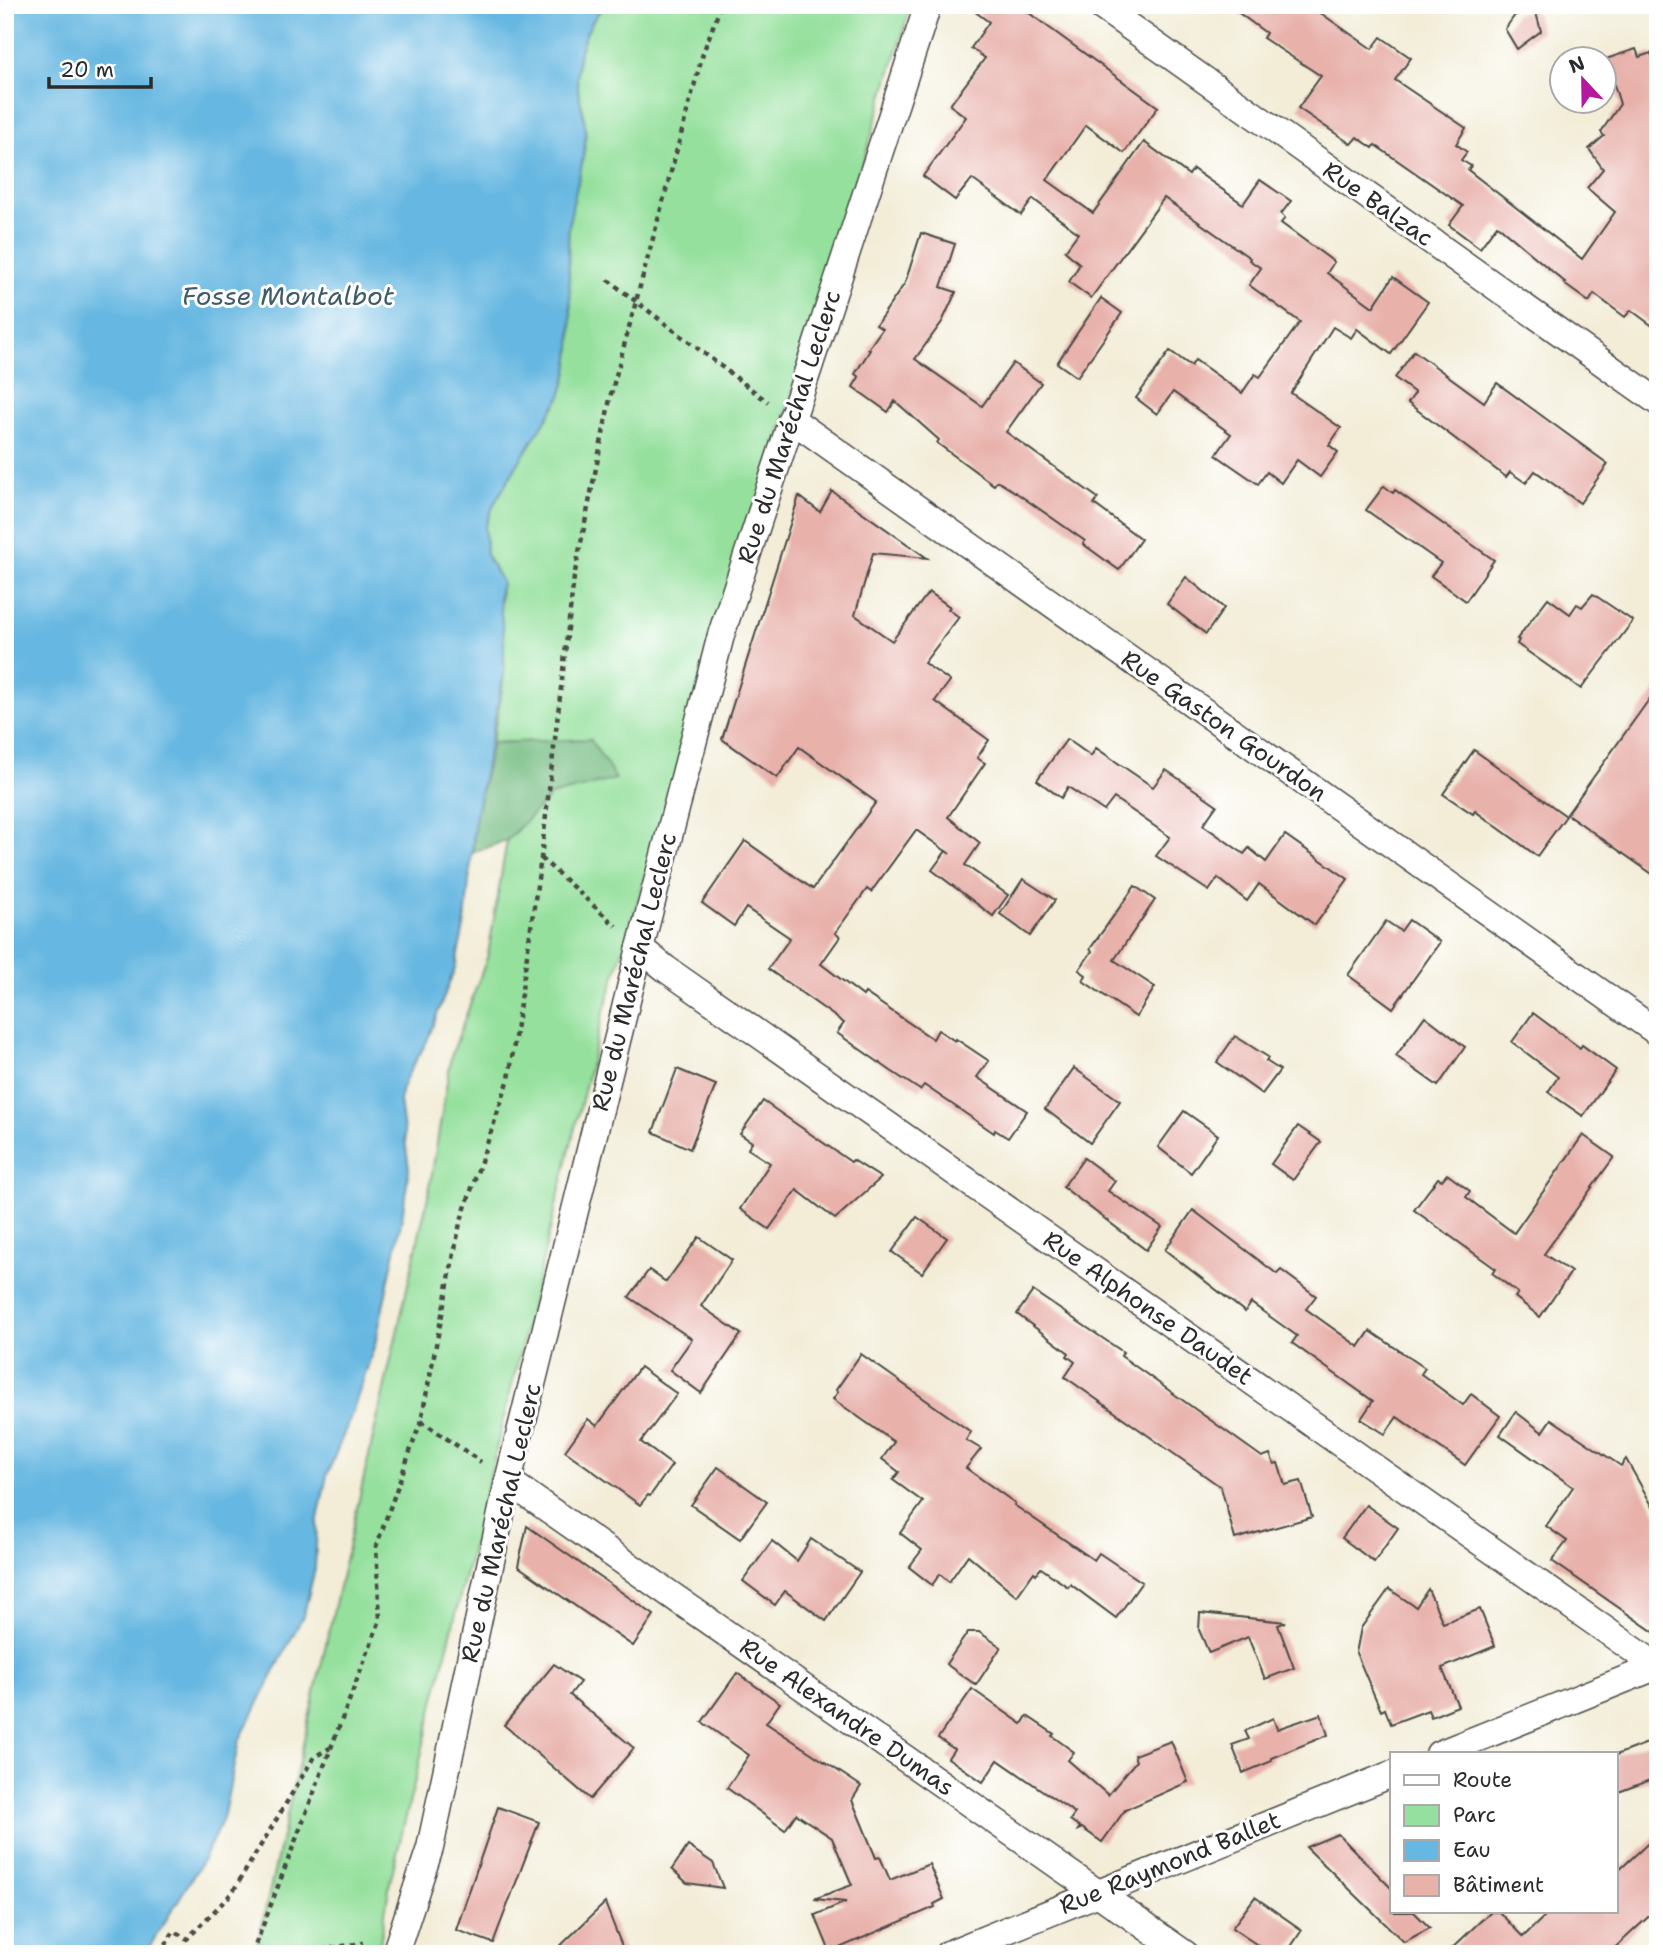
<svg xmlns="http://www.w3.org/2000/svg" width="1663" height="1959" font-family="'Shantell Sans',sans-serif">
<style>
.green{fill:#94e09c;stroke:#608664;stroke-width:2}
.forest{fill:#77be84;stroke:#517458;stroke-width:2}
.water{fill:#66b7e1;stroke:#487186;stroke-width:2}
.building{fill:#e8b1aa}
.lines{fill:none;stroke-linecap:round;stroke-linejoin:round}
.minor-casing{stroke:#494845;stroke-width:29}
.path{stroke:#494845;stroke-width:4.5;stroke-dasharray:5 5;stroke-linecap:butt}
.minor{stroke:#fff;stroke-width:26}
.labels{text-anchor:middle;stroke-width:6;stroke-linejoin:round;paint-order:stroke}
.street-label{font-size:24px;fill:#2b2b2b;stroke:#fff}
.water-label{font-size:26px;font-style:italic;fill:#405c6b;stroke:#fff}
</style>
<rect width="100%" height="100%" fill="#fff"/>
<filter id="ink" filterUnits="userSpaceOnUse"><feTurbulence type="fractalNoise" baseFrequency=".0143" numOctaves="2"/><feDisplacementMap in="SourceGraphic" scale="14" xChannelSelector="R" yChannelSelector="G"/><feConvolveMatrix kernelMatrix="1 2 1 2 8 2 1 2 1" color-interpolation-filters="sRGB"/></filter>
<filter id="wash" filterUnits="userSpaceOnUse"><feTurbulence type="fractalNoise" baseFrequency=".00686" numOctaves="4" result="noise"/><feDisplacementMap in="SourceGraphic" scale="28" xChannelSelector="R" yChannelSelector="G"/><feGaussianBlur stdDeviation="1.57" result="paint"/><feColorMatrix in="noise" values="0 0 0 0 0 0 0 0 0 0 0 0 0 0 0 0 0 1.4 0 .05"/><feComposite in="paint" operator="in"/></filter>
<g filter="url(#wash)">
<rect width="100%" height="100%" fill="#f3edd8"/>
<path class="green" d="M605,5H911L602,1018L390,1882L379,1950L360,1954H247L258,1942L429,1192L451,1057L488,955L507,840L550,796L590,739L492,743C496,719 503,695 504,671C506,641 496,611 502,582L486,555L485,527L494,504L522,457L561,396C582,341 564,284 569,226C572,198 583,170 585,142C587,125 582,110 579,95C572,64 583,28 605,5Z"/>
<polygon class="forest" points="590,739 616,779 550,796 507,840 473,853 475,820 492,743"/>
<path class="water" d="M5,5H605C583,28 572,64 579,95C582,110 587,125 585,142C583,170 572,198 569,226C564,284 582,341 561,396L522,457L494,504L485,527L486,555L502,582L499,597L504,639V672L475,820L465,922L455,968L427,1041L406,1078L401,1091L400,1101L409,1169L402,1218L375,1345L351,1416L327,1475L317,1524L315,1568L304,1614L239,1741L223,1819L200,1865L145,1954H5Z"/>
<g id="blocks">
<g class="building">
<polygon points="966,5 1018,5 1158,107 1124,153 1086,125 1047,180 1093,213 1144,142 1189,175 1193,169 1243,204 1260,180 1291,201 1281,214 1285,218 1281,223 1334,262 1327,273 1373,307 1393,277 1428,302 1391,354 1357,329 1351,338 1333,327 1291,393 1341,428 1329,445 1338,452 1320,477 1297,460 1281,483 1267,472 1258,484 1216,455 1231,434 1173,392 1157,414 1136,398 1170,351 1191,366 1195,360 1242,393 1255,374 1260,377 1300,322 1249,285 1261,268 1249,260 1250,258 1164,198 1091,298 1069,282 1080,264 1065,251 1078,233 1033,199 1021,215 972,179 955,200 923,176 966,117 950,105 985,58 971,48 989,22"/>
<polygon points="1228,5 1309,5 1372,49 1381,37 1411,58 1395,80 1466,128 1456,144 1467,152 1461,160 1471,166 1468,170 1582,259 1615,212 1587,188 1603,169 1589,149 1604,136 1601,132 1620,104 1606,59 1636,49 1639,57 1651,53 1658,73 1658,330 1631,310 1625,317 1594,294 1589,302 1564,284 1566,283 1497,225 1480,248 1449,225 1463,206 1375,145 1373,148 1357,137 1351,144 1298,108 1321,76 1263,38 1266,33"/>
<polygon points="1535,9 1541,31 1517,49 1505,29 1515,15"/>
<polygon points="921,233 955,244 941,287 956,292 942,322 915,359 982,406 1013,363 1041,383 1006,432 1098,498 1094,504 1141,539 1119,570 1083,544 1085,541 1018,494 997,481 994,485 937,443 939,440 895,401 888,412 853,387 859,377 855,374 870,350 868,349 882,329 876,325 905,283"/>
<polygon points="1101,298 1122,313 1077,377 1057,363"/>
<polygon points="1414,351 1484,402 1497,383 1608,464 1580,503 1535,471 1526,483 1510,472 1506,477 1408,403 1415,393 1395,378"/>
<polygon points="1384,486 1393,493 1395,490 1494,560 1466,601 1431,576 1441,563 1366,510"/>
<polygon points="832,491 927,558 873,553 855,615 892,641 929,592 950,607 948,609 959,617 924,663 950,681 935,701 989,740 977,758 985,763 948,817 980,843 965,865 1008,895 993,916 932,870 946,851 950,854 916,830 871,892 867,889 835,933 840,937 821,964 863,996 865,993 933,1039 938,1030 955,1041 956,1039 989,1061 977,1077 1027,1111 1008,1138 995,1130 994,1133 924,1085 920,1090 891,1071 837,1033 844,1023 768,969 790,938 746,908 734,926 702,903 745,841 813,889 876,802 799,747 777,778 722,739 799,496 820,512"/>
<polygon points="1186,577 1224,608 1206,634 1167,604"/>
<polygon points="1593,594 1633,621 1581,689 1517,644 1519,640 1517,639 1548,598 1570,614 1577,604 1582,607"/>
<polygon points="1658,687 1658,878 1567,814"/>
<polygon points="1067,739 1091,756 1096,748 1153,787 1166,770 1217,805 1203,825 1244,854 1249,848 1266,862 1285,835 1348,879 1315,925 1259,884 1247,901 1218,878 1209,891 1156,856 1170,837 1114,798 1104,811 1068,787 1061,798 1037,780"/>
<polygon points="1474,750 1566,816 1537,856 1475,811 1473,814 1443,794"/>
<polygon points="1023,879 1055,900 1030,936 1000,914"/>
<polygon points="1135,886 1155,900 1114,960 1155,987 1136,1017 1083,981 1086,975 1079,970 1092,951 1090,949"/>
<polygon points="1409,920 1440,942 1393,1008 1348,975 1386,921 1401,931"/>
<polygon points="1533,1013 1580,1048 1582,1045 1616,1070 1583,1116 1548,1092 1558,1077 1512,1042"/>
<polygon points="1425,1016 1465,1047 1438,1086 1396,1056"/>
<polygon points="1235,1036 1268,1057 1266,1061 1280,1070 1262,1094 1217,1062"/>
<polygon points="1074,1068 1120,1101 1090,1143 1045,1109"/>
<polygon points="677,1069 716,1085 690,1149 653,1132"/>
<polygon points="763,1101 851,1162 853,1160 881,1178 835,1219 797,1190 769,1229 740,1209 770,1163 748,1149 752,1142 740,1134"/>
<polygon points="1184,1111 1218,1135 1191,1173 1158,1147"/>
<polygon points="1298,1126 1321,1142 1293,1180 1271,1164"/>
<polygon points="1583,1135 1614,1157 1544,1254 1571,1272 1540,1317 1515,1297 1518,1293 1492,1273 1496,1269 1414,1210 1438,1178 1442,1180 1447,1174 1470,1191 1466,1197 1514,1233"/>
<polygon points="1084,1158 1115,1181 1108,1191 1162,1227 1146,1250 1063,1187"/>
<polygon points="1193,1210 1277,1274 1281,1270 1316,1296 1306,1309 1359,1347 1370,1331 1425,1368 1421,1374 1463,1405 1471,1394 1500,1416 1465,1465 1397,1417 1385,1434 1361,1419 1373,1401 1292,1343 1297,1336 1251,1303 1245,1312 1165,1250"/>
<polygon points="917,1217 947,1238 922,1273 892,1252"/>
<polygon points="699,1237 732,1260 701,1306 741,1334 701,1393 670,1370 692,1339 629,1297 649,1270 666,1282"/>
<polygon points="1033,1291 1123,1352 1121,1356 1262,1457 1270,1454 1274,1464 1278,1463 1285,1485 1301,1481 1312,1517 1235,1539 1221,1487 1065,1377 1075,1362 1067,1356 1069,1353 1017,1314"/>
<polygon points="861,1354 971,1432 966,1440 981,1449 966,1468 1015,1503 1014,1505 1094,1560 1099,1553 1142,1582 1116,1618 1070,1584 1068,1587 1041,1568 1036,1574 1034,1572 1017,1596 968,1555 949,1582 940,1574 932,1585 909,1567 922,1550 900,1533 923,1502 893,1480 899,1472 882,1459 894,1442 833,1399 838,1392 836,1390"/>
<polygon points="640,1367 677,1394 641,1442 672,1465 650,1496 648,1495 640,1505 565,1451 588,1419 597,1426"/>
<polygon points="1516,1412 1542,1432 1551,1419 1621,1466 1626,1459 1658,1516 1658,1635 1552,1561 1567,1541 1546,1526 1573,1487 1500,1435"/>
<polygon points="718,1467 767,1502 740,1539 691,1505"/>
<polygon points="1366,1505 1398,1528 1374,1562 1342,1538"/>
<polygon points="527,1526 654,1615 633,1646 518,1566"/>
<polygon points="811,1539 860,1572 826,1621 785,1591 775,1605 743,1581 772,1541 797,1561"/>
<polygon points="1389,1589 1416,1607 1428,1589 1443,1623 1480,1609 1495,1646 1442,1668 1458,1706 1431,1717 1428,1710 1391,1724 1385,1709 1381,1711 1356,1653 1361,1628"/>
<polygon points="1200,1613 1286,1622 1278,1625 1294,1668 1265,1679 1248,1637 1209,1653 1199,1630"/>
<polygon points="968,1632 979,1632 1001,1647 976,1685 946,1664"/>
<polygon points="554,1664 580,1682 570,1695 634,1748 590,1799 504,1725"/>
<polygon points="737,1673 780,1703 766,1723 861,1786 852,1800 876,1858 880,1857 890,1880 929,1864 944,1899 934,1904 935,1907 830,1952 815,1915 846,1902 814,1899 852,1885 832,1838 796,1814 785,1830 727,1788 749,1755 702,1722"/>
<polygon points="972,1689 1022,1724 1027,1716 1054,1734 1052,1736 1074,1752 1068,1760 1108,1795 1136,1761 1134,1755 1171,1741 1188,1782 1125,1810 1102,1842 1082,1828 1078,1830 1080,1827 1070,1820 1075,1813 998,1760 983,1782 948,1758 954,1749 938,1738"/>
<polygon points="1321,1714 1328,1735 1271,1758 1272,1761 1243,1773 1232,1745 1249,1739 1245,1731 1273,1718 1277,1729"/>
<polygon points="1658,1739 1658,1777 1616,1793 1616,1755"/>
<polygon points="498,1807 539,1822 493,1943 456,1930"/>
<polygon points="1338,1834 1392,1889 1392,1912 1414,1912 1430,1928 1404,1942 1306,1847"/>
<polygon points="1658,1834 1658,1908 1608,1954 1446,1954 1490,1912 1499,1912 1523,1937 1549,1912 1616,1912 1616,1873"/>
<polygon points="688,1846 713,1863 723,1888 687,1883 672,1869"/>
<polygon points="1255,1897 1302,1930 1286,1954 1271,1954 1232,1928"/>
<polygon points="605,1903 625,1954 552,1954 584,1923"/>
</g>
</g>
</g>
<g filter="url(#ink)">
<use href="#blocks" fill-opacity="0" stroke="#494845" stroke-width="2"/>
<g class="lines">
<g class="minor-casing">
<g id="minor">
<polyline points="1099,5 1658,402"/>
<polyline points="791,419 1658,1033"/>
<polyline points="640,948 666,969 1658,1667"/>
<polyline points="508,1481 1185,1954"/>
<polyline points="1439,1754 1658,1666"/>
<polyline points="395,1954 430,1848 508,1481 640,948 721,635 928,5"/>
<polyline points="948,1954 1392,1774"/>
</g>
</g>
<g class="path">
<polyline points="608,280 768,402"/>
<polyline points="541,858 616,926"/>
<polyline points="421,1421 481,1462"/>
<polyline points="160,1954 174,1931 187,1939 232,1893 314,1757 330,1748"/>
<polyline points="252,1954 380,1620 376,1547 421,1421 460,1223 509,1079 541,858 574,577 611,394 703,53 721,5"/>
<polyline points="292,1954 363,1943"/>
</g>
<use href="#minor" class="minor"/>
</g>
</g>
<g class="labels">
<g class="street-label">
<text transform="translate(1378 204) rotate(35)" y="8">Rue Balzac</text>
<text transform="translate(789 427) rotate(-72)" y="8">Rue du Maréchal Leclerc</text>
<text transform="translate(1224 726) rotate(35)" y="8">Rue Gaston Gourdon</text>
<text transform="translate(634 972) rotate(-76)" y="8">Rue du Maréchal Leclerc</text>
<text transform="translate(1148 1308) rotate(35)" y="8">Rue Alphonse Daudet</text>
<text transform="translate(501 1523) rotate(-77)" y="8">Rue du Maréchal Leclerc</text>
<text transform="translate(847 1717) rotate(35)" y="8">Rue Alexandre Dumas</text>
<text transform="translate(1170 1863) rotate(-22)" y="8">Rue Raymond Ballet</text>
</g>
<g class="water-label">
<text x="288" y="305">Fosse Montalbot</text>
</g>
</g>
<rect width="1663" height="1959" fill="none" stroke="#fff" stroke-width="28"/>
<rect x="1390" y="1752" width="228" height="161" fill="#ffffff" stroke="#aaaaaa" stroke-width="2"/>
<rect x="1404" y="1775" width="35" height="10" fill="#ffffff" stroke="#aaaaaa" stroke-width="2"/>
<text x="1453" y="1787" font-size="21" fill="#2b2b2b">Route</text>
<rect x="1404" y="1805" width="35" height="21" fill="#94e09c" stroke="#aaaaaa" stroke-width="2"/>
<text x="1453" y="1822" font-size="21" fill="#2b2b2b">Parc</text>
<rect x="1404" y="1840" width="35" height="21" fill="#66b7e1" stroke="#aaaaaa" stroke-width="2"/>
<text x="1453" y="1857" font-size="21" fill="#2b2b2b">Eau</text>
<rect x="1404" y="1875" width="35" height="21" fill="#e8b1aa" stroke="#aaaaaa" stroke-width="2"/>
<text x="1453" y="1892" font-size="21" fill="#2b2b2b">Bâtiment</text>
<g transform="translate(1583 80) rotate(338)"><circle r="33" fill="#ffffff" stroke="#aaaaaa" stroke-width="2"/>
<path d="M0-5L12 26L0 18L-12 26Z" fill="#b5179e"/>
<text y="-10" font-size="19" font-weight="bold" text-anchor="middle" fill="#2b2b2b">N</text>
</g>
<path d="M49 77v10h102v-10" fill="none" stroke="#2b2b2b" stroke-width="3.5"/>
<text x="60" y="77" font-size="21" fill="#2b2b2b" stroke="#ffffff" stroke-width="5" paint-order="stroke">20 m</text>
</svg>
